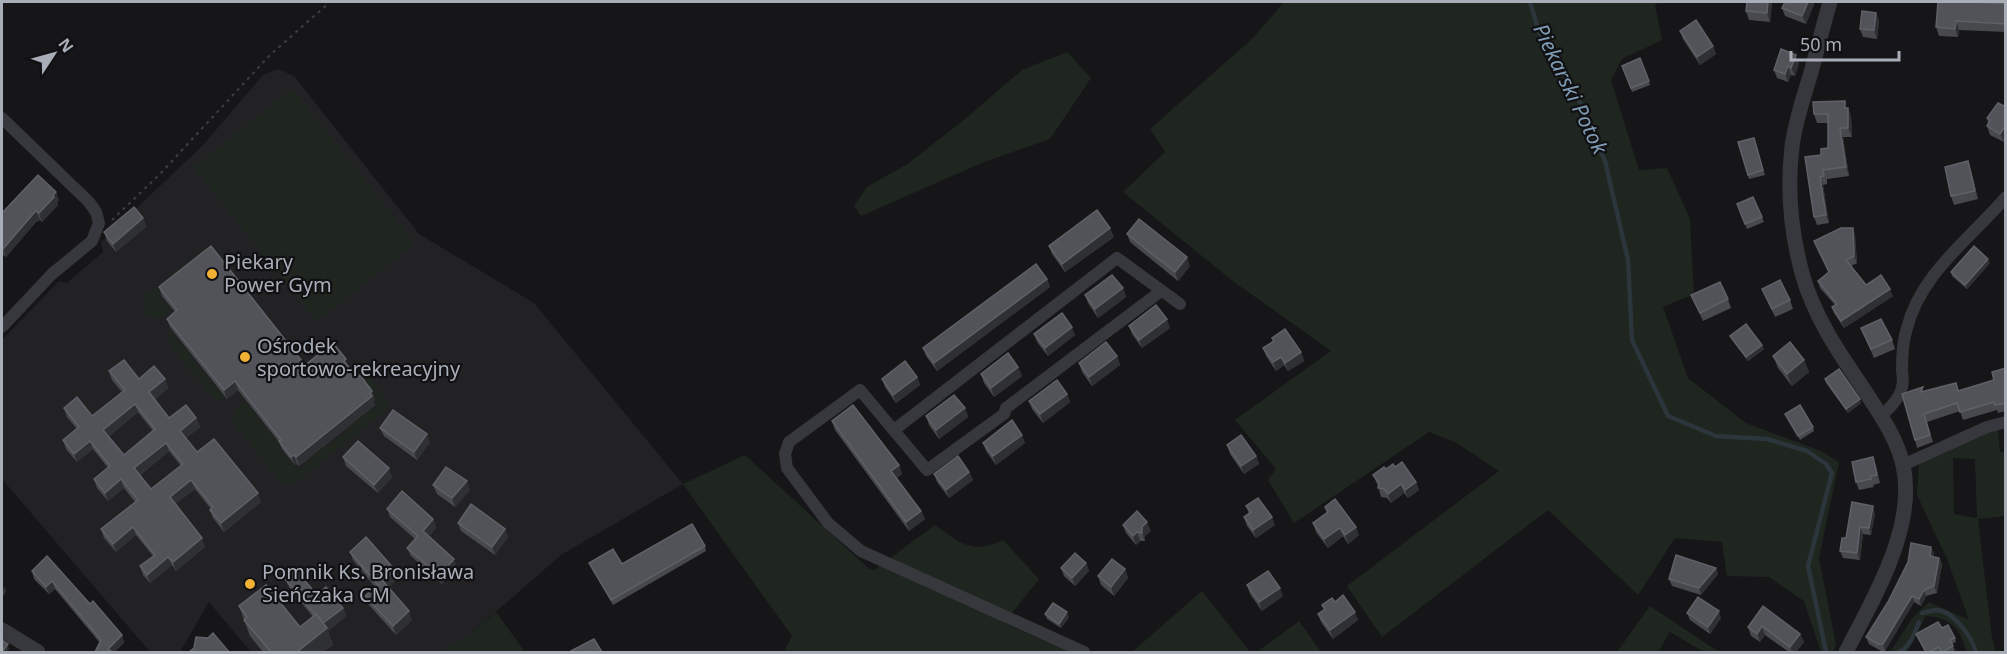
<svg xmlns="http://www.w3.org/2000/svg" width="2007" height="654" font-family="'Noto Sans',sans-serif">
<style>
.built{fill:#222225}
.green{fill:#1e261f;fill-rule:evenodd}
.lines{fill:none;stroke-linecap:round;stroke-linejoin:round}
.stream{stroke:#2c353c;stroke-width:4.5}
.path{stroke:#3d3f44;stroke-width:2;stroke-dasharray:3 4.5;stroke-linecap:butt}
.minor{stroke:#37383d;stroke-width:12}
.tertiary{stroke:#37383d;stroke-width:15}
.wall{fill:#47494d;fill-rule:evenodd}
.shaded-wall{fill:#2f3033}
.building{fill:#525359;stroke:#5f6168;stroke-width:1.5;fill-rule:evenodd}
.poi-dot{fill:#f2b134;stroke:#111113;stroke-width:2}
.labels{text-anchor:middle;stroke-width:4.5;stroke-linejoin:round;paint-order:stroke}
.poi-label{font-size:20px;fill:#a8adb8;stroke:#111113;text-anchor:start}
.water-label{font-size:21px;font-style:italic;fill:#7f9bb3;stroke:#111113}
</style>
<rect width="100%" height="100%" fill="#161618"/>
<polygon class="built" points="278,69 294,76 419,234 534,303 683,484 561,555 468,636 441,652 251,652 209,602 180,652 150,652 2,479 2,340 59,281 67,283 103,252 101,242 202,146 263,75"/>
<g class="green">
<polygon points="1284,2 1660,2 1655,5 1662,40 1622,59 1611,80 1639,170 1667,168 1690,219 1694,294 1663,307 1688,378 1746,423 1821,451 1839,462 1819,558 1836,645 1833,652 1821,652 1804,601 1769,577 1727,576 1722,542 1675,538 1638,595 1548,510 1382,637 1347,586 1499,471 1455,442 1429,432 1294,523 1268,480 1276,469 1235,420 1331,351 1234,282 1123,192 1165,152 1150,129 1253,38"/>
<polygon points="1067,52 1091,78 1050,139 984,162 861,216 854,206 867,187 909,163 965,119 1022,70"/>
<polygon points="292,89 415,243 317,322 194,168"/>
<path d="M205,247C218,246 223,257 230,266L227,270L182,276L158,295L170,310L160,318H147L143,305L146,295Z"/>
<polygon points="170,330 185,350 196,342 198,344 188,353 206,376 217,367 219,369 208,378 225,400 214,399 168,343"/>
<polygon points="361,367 387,401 388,408 298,481 284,485 233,423 234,410 245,401 282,447 280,449 297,470 317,454 316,451 325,444 328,446 351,427 349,425 377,406 374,402 376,401 368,390 370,387 357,370"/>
<path d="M1998,428L2000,452L2005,451V516L1978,519L1992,638L1996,652H1967C1959,628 1952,618 1926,616L1907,652H1890L1913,617L1929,602L1969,620L1947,559L1917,495L1919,464ZM1953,458L1975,459L1977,518L1954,514Z"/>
<path d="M745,455L868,568L874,570L935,525C961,543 971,555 1003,540L1039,579L1004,623L1070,652H784L792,636L683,484Z"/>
<polygon points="1202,591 1250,652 1132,652"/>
<polygon points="1650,606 1719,652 1704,652 1670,632 1658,652 1617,652"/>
<polygon points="496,612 525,652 441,652 468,636"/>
<polygon points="1299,621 1321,652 1257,652"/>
</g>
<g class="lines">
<g class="stream">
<polyline points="1530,2 1539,32 1579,100 1605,161 1628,260 1632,340 1668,416 1716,436 1767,439 1807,451 1826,464 1832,473 1808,566 1826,652"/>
<path d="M1922,613C1927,612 1933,610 1937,610C1954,611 1972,638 1976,652"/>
<path d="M1899,652C1910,647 1915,633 1919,622"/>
</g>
<polyline class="path" points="112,220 160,174 270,55 330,2"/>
<g class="minor">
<polyline points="2,118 89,202 96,212 99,223 92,241 52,274 2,327"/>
<path d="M1881,416C1889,409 1900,398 1902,387C1904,381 1902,374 1902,369C1902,356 1903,340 1907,328C1921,273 1971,238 2006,197"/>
<polyline points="894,430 1117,258 1180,304"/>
<polyline points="1903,465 1987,427 2006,422"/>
<polyline points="1084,652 861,551 828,523 787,468 785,454 789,442 860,390 927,470 1004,414 1006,408 1161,291"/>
</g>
<g class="tertiary">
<path d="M1830,2C1823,26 1817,51 1810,76C1803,99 1795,122 1792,147C1787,188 1791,232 1802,273C1813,314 1837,350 1861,385C1877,410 1896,435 1903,465C1917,527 1873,599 1846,652"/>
<polyline points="2,630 38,652"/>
</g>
</g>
<g class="wall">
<polygon points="1772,2 1770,22 1749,20 1746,11"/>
<polygon points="1814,4 1806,24 1785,16 1782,8"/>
<polygon points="2006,4 2006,32 1959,30 1958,37 1939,36 1936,27"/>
<polygon points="1876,13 1879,21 1877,39 1863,37 1860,29"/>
<polygon points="1680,31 1713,46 1716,54 1700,65 1683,39"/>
<polygon points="1640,58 1650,85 1632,92 1622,66"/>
<polygon points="1799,63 1795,76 1791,75 1788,82 1777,78 1774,70"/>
<polygon points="2006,107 2006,139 2004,142 1990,135 1987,126 1988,123 1987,118"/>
<polygon points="1848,108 1851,117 1852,137 1843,137 1849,176 1827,179 1827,184 1823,185 1829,223 1817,225 1814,217 1821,155 1828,148 1828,123 1817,123 1814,114"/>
<polygon points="1754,138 1765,175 1749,179 1738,142"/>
<polygon points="1971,170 1978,199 1954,205 1951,196"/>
<polygon points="1753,197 1764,222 1747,229 1737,204"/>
<polygon points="59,200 57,203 58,205 42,222 40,220 36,222 6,257 4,255 2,257 2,213"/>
<polygon points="143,218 146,227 116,252 107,241 104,232"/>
<polygon points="1127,234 1190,266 1178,281 1130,242"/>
<polygon points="1855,234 1857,263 1851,266 1866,285 1893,296 1844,328 1834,313 1832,307 1835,305 1820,288 1818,281 1829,272 1814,241"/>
<polygon points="1114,237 1065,272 1052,254 1049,246"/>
<polygon points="1990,263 1967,289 1952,276 1951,272"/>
<polygon points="1047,279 1050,287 937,371 926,356 923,348"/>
<polygon points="159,287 305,365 349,367 357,378 372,391 375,400 373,401 375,405 299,466 297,464 295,465 282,449 279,442 238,390 227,399 170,327 167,319 175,312 162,296"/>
<polygon points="1123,288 1126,297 1098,318 1088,303 1085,295"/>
<polygon points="1762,289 1790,300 1793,309 1775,317"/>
<polygon points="1691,295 1728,299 1731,308 1703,321"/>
<polygon points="1129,326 1170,328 1142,348 1132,334"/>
<polygon points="1861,328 1892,340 1895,349 1874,358"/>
<polygon points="1034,334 1075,335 1048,356 1037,342"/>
<polygon points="1730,336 1762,345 1764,349 1748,361 1732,340"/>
<polygon points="1272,338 1301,352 1304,361 1288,371 1284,365 1276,371 1266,356 1263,348 1273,341"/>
<polygon points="1117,356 1120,365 1092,386 1082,372 1079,363"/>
<polygon points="1773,356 1804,360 1809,372 1792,386 1778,368"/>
<polygon points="1018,367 1022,376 994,397 984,383 981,374"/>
<polygon points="2006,368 2006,411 1998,413 1997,410 1963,420 1960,411 1927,422 1933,442 1917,448 1915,440 1925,391 1956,383 1959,391 1994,380"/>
<path d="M109,371L139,379H165L168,388L155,399L169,418H196L200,427L186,438L197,452L261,502L224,532L213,518L210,510L211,509L195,489L175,504L205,547L176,571L172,565L150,583L143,575L140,566L153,556L136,535L116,552L104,538L101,529L135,502L124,488L108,501L97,488L94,479L108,468L93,449L77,462L66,449L63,440L77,429L67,417L64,408L92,416L122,392L112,380ZM138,412L153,431L124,455L109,436ZM169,451L181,466L151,489L140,475Z"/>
<polygon points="917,377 920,385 896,403 885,387 882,379"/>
<polygon points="1825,379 1861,403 1848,413 1826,383"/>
<polygon points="1067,394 1070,402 1043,423 1032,409 1029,401"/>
<polygon points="965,408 968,417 939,439 929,425 926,416"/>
<polygon points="1785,414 1813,427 1814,431 1800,440"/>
<polygon points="832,421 899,465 902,474 897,478 921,511 925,519 909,531 835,430"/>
<polygon points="380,428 430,442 417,460 384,436"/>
<polygon points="983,443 1025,443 996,465 986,451"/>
<polygon points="1227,445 1256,456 1259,464 1244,474 1230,454"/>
<polygon points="343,457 392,477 378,493 346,466"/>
<polygon points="1876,466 1880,483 1873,485 1874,487 1859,490 1856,482"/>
<polygon points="1395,467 1416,482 1419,490 1408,498 1404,493 1391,503 1387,498 1381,497 1378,486 1373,475"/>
<polygon points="969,472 973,480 949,498 937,482 934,474"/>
<polygon points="433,485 470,490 455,507 437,494"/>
<polygon points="1246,506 1275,525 1256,538 1247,526 1244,517 1249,514"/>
<polygon points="1325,507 1359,535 1348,544 1343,536 1328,548 1316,532 1313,523 1327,513"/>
<polygon points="387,509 433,519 436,528 429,536 457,567 442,584 411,556 407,548 415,539 390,517"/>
<polygon points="1875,513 1871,535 1863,534 1860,560 1843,558 1840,551 1846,538"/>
<polygon points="458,523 505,529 508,537 495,555 461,531"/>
<polygon points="1123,525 1151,531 1145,536 1145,541 1140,541 1136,545 1126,533"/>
<polygon points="705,546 706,551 613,605 589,563 622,564"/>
<polygon points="350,552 398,579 388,587 412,620 396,635 368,604 365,596 375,587 353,560"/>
<polygon points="1934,553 1933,557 1939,558 1942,564 1937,593 1926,596 1921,606 1914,602 1885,651 1881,651 1869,644 1866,637"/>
<polygon points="47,556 90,604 122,635 124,643 100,643 55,589 49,594 34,579 32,571"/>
<polygon points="1086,563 1089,571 1075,586 1064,576 1061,568"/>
<polygon points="1716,568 1718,574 1701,595 1672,586 1669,579"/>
<polygon points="1125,569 1128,578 1114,596 1101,585 1098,576"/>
<polygon points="285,579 343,608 346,616 328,631 333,645 323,652 263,652 250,636 239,606 300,627 313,617 289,587"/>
<polygon points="1247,585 1283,596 1262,611 1250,594"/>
<polygon points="1335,602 1358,620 1333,639 1321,622 1318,614 1324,610 1322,605"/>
<polygon points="1763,606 1800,634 1804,642 1796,652 1789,652 1765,635 1760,642 1751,636 1748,627"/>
<polygon points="1687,613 1721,618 1710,634 1690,620"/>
<polygon points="1045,614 1069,617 1061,628 1047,619"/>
<polygon points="1942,628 1955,638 1956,642 1952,644 1955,650 1951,652 1941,652 1941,651 1939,652 1925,652 1916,634"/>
</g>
<g class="shaded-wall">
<polygon points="1768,2 1772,2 1770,22 1767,13"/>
<polygon points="1808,2 1814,2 1814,4 1806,24 1802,16"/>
<polygon points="1876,13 1879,21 1877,39 1874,30"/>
<polygon points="1956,21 1959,30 1958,37 1955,29"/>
<polygon points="1713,46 1716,54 1700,65 1697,57"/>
<polygon points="1796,55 1799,63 1795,76 1791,68"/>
<polygon points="1788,66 1791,75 1788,82 1785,74"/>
<polygon points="1848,108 1851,117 1852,137 1848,128"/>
<polygon points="1840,128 1843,137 1849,176 1846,167"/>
<polygon points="2004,128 2006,132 2006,139 2004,142 2000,134"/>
<polygon points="1968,161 1971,170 1978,199 1975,191"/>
<polygon points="1820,177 1823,185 1829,223 1826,215"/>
<polygon points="56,192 59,200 57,203 58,205 42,222 39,213"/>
<polygon points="36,211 40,220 36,222 6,257 3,249 33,214"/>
<polygon points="143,218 146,227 116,252 113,244"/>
<polygon points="1110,228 1114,237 1065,272 1062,264"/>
<polygon points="1853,228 1855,234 1857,263 1854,256"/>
<polygon points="2,248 4,255 2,257"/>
<polygon points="1187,257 1190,266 1178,281 1175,272"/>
<polygon points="1988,259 1990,263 1967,289 1965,285"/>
<polygon points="1047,279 1050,287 937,371 934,363"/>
<polygon points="1123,288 1126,297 1098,318 1095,309"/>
<polygon points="1890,289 1893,296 1844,328 1841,321"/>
<polygon points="1167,319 1170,328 1142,348 1139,340"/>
<polygon points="1072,327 1075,335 1048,356 1045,348"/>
<polygon points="1762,345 1764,349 1748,361 1746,357"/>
<polygon points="1301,352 1304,361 1288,371 1285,363"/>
<polygon points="1117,356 1120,365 1092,386 1089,377"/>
<polygon points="1281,357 1284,365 1276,371 1273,362"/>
<polygon points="1804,360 1809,372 1792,386 1787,374"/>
<polygon points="1018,367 1022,376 994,397 991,388"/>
<polygon points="917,377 920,385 896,403 893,395"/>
<polygon points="165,379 168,388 152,401 149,392"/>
<polygon points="235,381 238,390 227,399 224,390"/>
<polygon points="372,391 375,400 373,401 375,405 299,466 296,457"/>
<polygon points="1067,394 1070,402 1043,423 1040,414"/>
<polygon points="1860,399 1861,403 1848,413 1846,409"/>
<polygon points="135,404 138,412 106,438 103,430"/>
<polygon points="965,408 968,417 939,439 936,430"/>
<polygon points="196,418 200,427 183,440 180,431"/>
<polygon points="427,434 430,442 417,460 414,452"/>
<polygon points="1022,435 1025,443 996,465 993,456"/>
<polygon points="90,441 93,449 77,462 74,454"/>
<polygon points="166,443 169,451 137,477 134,468"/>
<polygon points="294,455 297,464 295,465 291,457"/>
<polygon points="1256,456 1259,464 1244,474 1241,466"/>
<polygon points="1873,457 1876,466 1880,483 1877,475"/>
<polygon points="899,465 902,474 894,480 891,471"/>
<polygon points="389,468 392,477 378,493 374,485"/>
<polygon points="969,472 973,480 949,498 946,490"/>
<polygon points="121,479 124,488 108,501 105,493"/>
<polygon points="191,480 195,489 173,506 170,497"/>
<polygon points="467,481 470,490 455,507 452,498"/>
<polygon points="1416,482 1419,490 1408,498 1405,490"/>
<polygon points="1401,484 1404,493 1391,503 1388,494"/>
<polygon points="258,493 261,502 224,532 221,523"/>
<polygon points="1873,506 1875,513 1871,535 1869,528"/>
<polygon points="921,511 925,519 909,531 906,522"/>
<polygon points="1272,517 1275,525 1256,538 1253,530"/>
<polygon points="433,519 436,528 426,540 423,531"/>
<polygon points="1147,522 1151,531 1145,536 1145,541 1142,533 1142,527"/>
<polygon points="133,527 136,535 116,552 113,544"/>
<polygon points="1356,527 1359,535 1348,544 1345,535"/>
<polygon points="1860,527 1863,534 1860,560 1857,553"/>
<polygon points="1340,528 1343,536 1328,548 1324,539"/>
<polygon points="505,529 508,537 495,555 492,547"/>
<polygon points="1137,532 1140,541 1136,545 1133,536"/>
<polygon points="202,538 205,547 176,571 173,562"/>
<polygon points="1931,547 1934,553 1932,563 1930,556"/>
<polygon points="168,557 172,565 150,583 147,575"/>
<polygon points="1939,558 1942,564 1937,593 1934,586"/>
<polygon points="454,559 457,567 442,584 439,576"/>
<polygon points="1086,563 1089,571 1075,586 1072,578"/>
<polygon points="1716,568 1718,574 1701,595 1699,588"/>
<polygon points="1125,569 1128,578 1114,596 1111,587"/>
<polygon points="395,570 398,579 386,590 383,581"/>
<polygon points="52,581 55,589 49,594 46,587"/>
<polygon points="5,586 6,591 2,599 2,592"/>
<polygon points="1280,588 1283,596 1262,611 1259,602"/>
<polygon points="1924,590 1926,596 1921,606 1919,599"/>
<polygon points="1912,596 1914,602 1885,651 1883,644"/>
<polygon points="343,608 346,616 328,631 333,645 323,652 297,652 322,624"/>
<polygon points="409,611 412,620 396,635 393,626"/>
<polygon points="1719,611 1721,618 1710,634 1708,627"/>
<polygon points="1067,612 1069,617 1061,628 1059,624"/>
<polygon points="1355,612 1358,620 1333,639 1330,630"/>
<polygon points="1762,626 1765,635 1760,642 1757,634"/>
<polygon points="1800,634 1804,642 1796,652 1792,652 1790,647"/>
<polygon points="122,635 124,643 115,652 109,652 108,649"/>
<polygon points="8,644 9,649 6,652 2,652"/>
</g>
<g class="building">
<polygon points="1747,2 1768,2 1767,13 1746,11"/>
<polygon points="1785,2 1808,2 1802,16 1782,8"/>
<polygon points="1938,2 1977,2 2006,4 2006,24 1956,21 1955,29 1936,27"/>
<polygon points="1862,11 1876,13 1874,30 1860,29"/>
<polygon points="1696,20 1713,46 1697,57 1680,31"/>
<polygon points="1781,49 1796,55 1791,68 1788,66 1785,74 1774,70"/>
<polygon points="1640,58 1649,81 1631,88 1622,66"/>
<polygon points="1845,101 1845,108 1848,108 1848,128 1840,128 1846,167 1823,170 1824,176 1820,177 1826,215 1814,217 1805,157 1821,155 1821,149 1828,148 1828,114 1814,114 1813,102"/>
<polygon points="1998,103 2006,107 2006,128 2004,128 2000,134 1987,126 1990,120 1987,118"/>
<polygon points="1754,138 1763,170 1748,175 1738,142"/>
<polygon points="1968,161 1975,191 1951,196 1945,167"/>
<polygon points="38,175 56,192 53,195 54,197 39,213 36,211 33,214 3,249 2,247 2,213"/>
<polygon points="1753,197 1762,217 1745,224 1737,204"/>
<polygon points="134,207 143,218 113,244 104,232"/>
<polygon points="1097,210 1110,228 1062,264 1049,246"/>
<polygon points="1139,219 1187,257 1175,272 1127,234"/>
<polygon points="1841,228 1853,228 1854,256 1846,260 1866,285 1881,275 1890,289 1841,321 1832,307 1837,304 1818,281 1829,272 1814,241"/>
<polygon points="211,246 305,365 333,343 346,359 344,361 357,378 360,375 372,391 370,393 372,396 296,457 294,455 291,457 279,441 281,440 235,381 224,390 167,319 177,310 159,287"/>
<polygon points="1974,246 1988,259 1965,285 1951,272"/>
<polygon points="1036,264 1047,279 934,363 923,348"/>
<polygon points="1112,275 1123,288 1095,309 1085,295"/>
<polygon points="1780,280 1790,300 1772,309 1762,289"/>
<polygon points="1720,282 1728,299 1700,313 1691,295"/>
<polygon points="1156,305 1167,319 1139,340 1129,326"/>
<polygon points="1062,313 1072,327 1045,348 1034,334"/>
<polygon points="1881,319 1892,340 1871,349 1861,328"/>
<polygon points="1746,324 1762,345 1746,357 1730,336"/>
<polygon points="1285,329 1301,352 1285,363 1281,357 1273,362 1263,348 1274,341 1272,338"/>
<polygon points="1106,342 1117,356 1089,377 1079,363"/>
<polygon points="1790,342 1804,360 1787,374 1773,356"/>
<polygon points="1008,353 1018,367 991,388 981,374"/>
<path d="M124,360L139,379L154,366L165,379L149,392L169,418L186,405L196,418L180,431L197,452L214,439L258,493L221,523L210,510L213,507L191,480L170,497L202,538L173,562L168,557L147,575L140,566L155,555L133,527L113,544L101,529L138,500L121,479L105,493L94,479L110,466L90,441L74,454L63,440L79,427L64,408L77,397L92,416L125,390L109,371ZM135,404L155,429L124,455L103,430ZM166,443L183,464L151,489L134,468Z"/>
<polygon points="905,361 917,377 893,395 882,379"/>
<polygon points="2006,368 2006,403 1995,405 1994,402 1960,412 1957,403 1924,414 1930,435 1915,440 1902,394 1923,387 1921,392 1956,383 1958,391 1994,380 1992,372"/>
<polygon points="1839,369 1860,399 1846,409 1825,379"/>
<polygon points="1057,380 1067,394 1040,414 1029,401"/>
<polygon points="954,395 965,408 936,430 926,416"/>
<polygon points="853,405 899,465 891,471 921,511 906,522 832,421"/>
<polygon points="1800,405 1813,427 1798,436 1785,414"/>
<polygon points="393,410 427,434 414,452 380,428"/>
<polygon points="1012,420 1022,435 993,456 983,443"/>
<polygon points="1241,435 1256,456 1241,466 1227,445"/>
<polygon points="358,441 389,468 374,485 343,457"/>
<polygon points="958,456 969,472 946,490 934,474"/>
<polygon points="1873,457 1877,475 1870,476 1871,479 1856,482 1852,462"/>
<polygon points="1402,462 1416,482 1405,490 1401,484 1388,494 1384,489 1378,488 1379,483 1373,475 1384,467 1386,469 1393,464 1395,467"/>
<polygon points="446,467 467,481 452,498 433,485"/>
<polygon points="402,491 433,519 423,531 454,559 439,576 407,548 418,536 387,509"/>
<polygon points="1258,498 1272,517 1253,530 1244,517 1251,512 1246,506"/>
<polygon points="1335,499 1356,527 1345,535 1340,528 1324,539 1313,523 1328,512 1325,507"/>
<polygon points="1852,502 1873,506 1869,528 1860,527 1857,553 1840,551 1842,538 1846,538"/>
<polygon points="471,504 505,529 492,547 458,523"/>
<polygon points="1137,511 1147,522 1142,527 1142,533 1137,532 1133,536 1123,525"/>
<polygon points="692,524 705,546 611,600 589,563 613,549 622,564"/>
<polygon points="366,537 395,570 383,581 409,611 393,626 365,596 378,585 350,552"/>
<polygon points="1911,543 1931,547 1930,556 1939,558 1934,586 1924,590 1919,599 1912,596 1883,644 1878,644 1866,637 1888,602 1908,562"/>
<polygon points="1075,553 1086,563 1072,578 1061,568"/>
<polygon points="1676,555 1716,568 1699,588 1669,579"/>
<polygon points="47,556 90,604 93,601 122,635 108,649 111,651 110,652 95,652 101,640 52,581 46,587 32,571"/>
<polygon points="1112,559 1125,569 1111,587 1098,576"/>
<polygon points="296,570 317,595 326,587 343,608 323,623 316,614 315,615 285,579"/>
<polygon points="1268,571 1280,588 1259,602 1247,585"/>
<polygon points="266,585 300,627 316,614 327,628 297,652 271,652 244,620 247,617 239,606"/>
<polygon points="1343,595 1355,612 1330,630 1318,614 1325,609 1322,605 1332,598 1335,602"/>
<polygon points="1698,597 1719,611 1708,627 1687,613"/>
<polygon points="1053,603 1067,612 1059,624 1045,614"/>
<polygon points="1763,606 1800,634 1790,647 1762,626 1757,634 1748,627"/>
<polygon points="1938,622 1942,628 1948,625 1955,638 1950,640 1953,646 1942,652 1939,647 1929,652 1926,652 1916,634"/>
<polygon points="213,633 229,652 189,652 194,648 196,637 208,638"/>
<polygon points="594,639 602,652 569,652"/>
<polygon points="2,640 8,644 2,652"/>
</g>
<g class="poi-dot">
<circle cx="212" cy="274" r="6"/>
<circle cx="245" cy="357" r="6"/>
<circle cx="250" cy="584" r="6"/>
</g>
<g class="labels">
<g class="poi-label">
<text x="224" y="269">Piekary<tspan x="224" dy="23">Power Gym</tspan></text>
<text x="257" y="353">Ośrodek<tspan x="257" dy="23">sportowo-rekreacyjny</tspan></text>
<text x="262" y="579">Pomnik Ks. Bronisława<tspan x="262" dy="23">Sieńczaka CM</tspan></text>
</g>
<g class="water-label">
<text transform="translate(1570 89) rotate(64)" y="7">Piekarski Potok</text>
</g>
</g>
<rect width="2007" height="654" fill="none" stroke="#a8adb8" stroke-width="6"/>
<g transform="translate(54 54) rotate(54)" stroke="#111113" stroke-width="4.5" paint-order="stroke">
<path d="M0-4.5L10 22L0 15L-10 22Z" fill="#a8adb8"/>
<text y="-9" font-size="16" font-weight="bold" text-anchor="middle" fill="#a8adb8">N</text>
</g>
<path d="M1791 51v9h108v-9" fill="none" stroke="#a8adb8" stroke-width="3"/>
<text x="1800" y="51" font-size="18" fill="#a8adb8" stroke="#111113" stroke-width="4.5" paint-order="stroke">50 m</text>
</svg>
